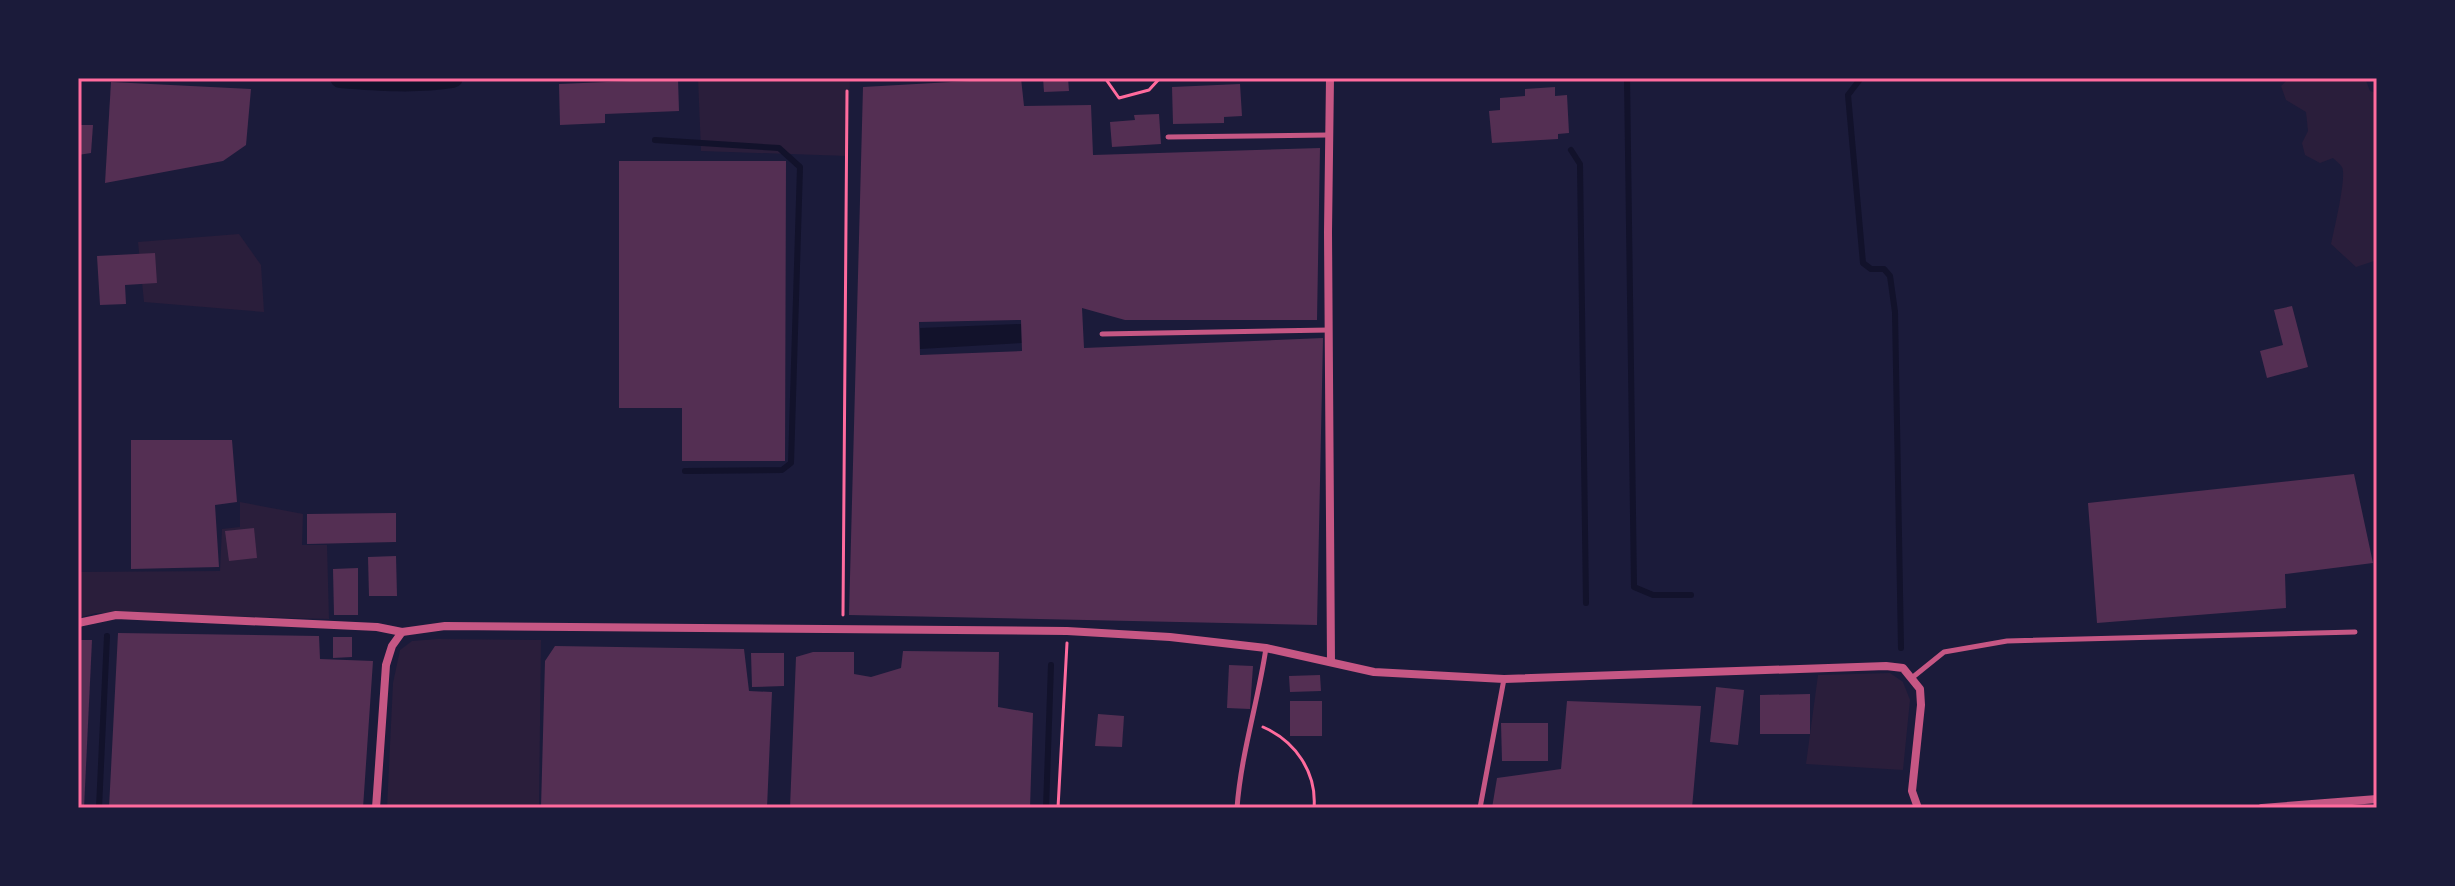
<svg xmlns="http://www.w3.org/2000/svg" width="2455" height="886" font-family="'Times New Roman',serif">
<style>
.green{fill:#2a1e3b}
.water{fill:#12122b}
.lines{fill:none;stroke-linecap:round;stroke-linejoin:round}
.stream{stroke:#12122b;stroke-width:6}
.canal{stroke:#12122b;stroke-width:20}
.building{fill:#542f53;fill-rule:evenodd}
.path{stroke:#ff6b9d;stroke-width:3}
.service{stroke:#c65784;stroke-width:5}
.minor{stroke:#c65784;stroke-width:8}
.neatline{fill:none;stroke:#ff6b9d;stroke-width:3}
</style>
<rect width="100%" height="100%" fill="#1b1b3a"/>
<g class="green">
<polygon points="698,78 850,80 848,156 701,151"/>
<path d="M2289,78H2365L2370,91L2377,93V260L2356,267L2331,244C2334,230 2347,176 2342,167C2340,164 2336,161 2333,158L2320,163L2305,155L2302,143L2308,131L2306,112L2286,100L2281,86Z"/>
<polygon points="239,234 261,265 264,312 144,302 138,242"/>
<polygon points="240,502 303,514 302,545 327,545 329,619 96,613 78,618 78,572 220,571 222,529 240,527"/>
<polygon points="438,639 541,640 539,808 387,808 393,683 400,650 412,641"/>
<polygon points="1890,673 1903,682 1910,700 1903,770 1806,764 1818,675"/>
</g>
<polygon class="water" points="1021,324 1022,343 920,349 920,328"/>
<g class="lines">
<g class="stream">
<polyline points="1627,78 1634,587 1653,595 1691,595"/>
<polyline points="1861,78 1848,95 1863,263 1871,269 1884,269 1890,276 1895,312 1901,648"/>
<polyline points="655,140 779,148 800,167 791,463 782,470 685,471"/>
<polyline points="1571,150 1580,164 1586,603"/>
<polyline points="99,808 107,636"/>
<polyline points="1046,808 1051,665"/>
</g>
<path class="canal" d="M340,78C377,81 416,84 453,78"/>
</g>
<g class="building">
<path d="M1021,78L1024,106L1091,105L1093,155L1320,148L1317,320H1125L1082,308L1084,348L1323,338L1317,625L849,615L863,87ZM1021,320L1022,351L920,355L919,322Z"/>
<polygon points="1043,78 1068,78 1069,91 1044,92"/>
<polygon points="678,79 679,111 605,114 605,123 560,125 559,84"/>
<polygon points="111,82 251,89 246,145 223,161 105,183"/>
<polygon points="1240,84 1242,116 1224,117 1224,123 1173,124 1172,87"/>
<polygon points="1555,87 1555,96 1567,95 1569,133 1558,134 1558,139 1492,143 1489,111 1500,110 1500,98 1525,96 1525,89"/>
<polygon points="1159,114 1161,144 1112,147 1110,122 1135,120 1134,115"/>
<polygon points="78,125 93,125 91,153 78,155"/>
<polygon points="619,161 786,161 785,461 682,461 682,408 619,408"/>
<polygon points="155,253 157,283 125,285 126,304 100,305 97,256"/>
<polygon points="2292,306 2308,367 2267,378 2260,351 2283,345 2274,310"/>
<polygon points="131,440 232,440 237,502 215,505 219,567 131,569"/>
<polygon points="2354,474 2373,563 2285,574 2286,608 2097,623 2088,503"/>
<polygon points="396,513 396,542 307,544 307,514"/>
<polygon points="254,528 257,558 229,561 225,531"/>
<polygon points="396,556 397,596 369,596 368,557"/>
<polygon points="358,568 358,615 334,615 333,569"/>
<polygon points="118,633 319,636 320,659 373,661 363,808 109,808"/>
<polygon points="333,637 352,637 352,657 333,658"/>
<polygon points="78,640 92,640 84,808 78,808"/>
<polygon points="555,646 744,649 749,691 772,692 767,808 541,808 545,661"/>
<polygon points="903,651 999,652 998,707 1033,713 1030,808 790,808 796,657 813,652 854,652 854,674 871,677 901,668"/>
<polygon points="751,653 784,653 784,686 752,687"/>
<polygon points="1229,665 1253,666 1250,709 1227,708"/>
<polygon points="1320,675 1321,691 1290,692 1289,676"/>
<polygon points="1716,687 1744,690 1738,745 1710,742"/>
<polygon points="1810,694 1810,734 1760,734 1760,695"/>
<rect x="1290" y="701" width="32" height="35"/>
<polygon points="1567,701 1701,706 1692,808 1492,808 1497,778 1561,769"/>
<polygon points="1098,714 1124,716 1122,747 1095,746"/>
<polygon points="1501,723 1548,723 1548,761 1502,761"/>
</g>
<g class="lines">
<g class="path">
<polyline points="1105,78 1119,98 1149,90 1160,78"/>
<polyline points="843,615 847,91"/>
<path d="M1263,727C1295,741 1317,772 1314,808"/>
<polyline points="1058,808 1067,643"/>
</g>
<g class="service">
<polyline points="1168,137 1328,135"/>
<polyline points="1102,334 1329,330"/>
<polyline points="1913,677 1944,652 2007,641 2355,632"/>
<path d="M1237,808C1241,754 1258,702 1266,648"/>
<polyline points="1480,808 1504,679"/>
</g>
<g class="minor">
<polyline points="1330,78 1328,232 1331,662"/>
<polyline points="78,623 116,615 377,627 402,632"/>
<polyline points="376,808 386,665 392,646 402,632 445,626 1067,631 1170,637 1266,648 1374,672 1504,679 1886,666 1903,668 1920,689 1921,705 1912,791 1918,808"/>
<polyline points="2262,808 2377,799"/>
</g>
</g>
<rect width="2455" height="886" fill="none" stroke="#1b1b3a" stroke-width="160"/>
<rect x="80" y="80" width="2295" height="726" class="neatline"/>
</svg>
